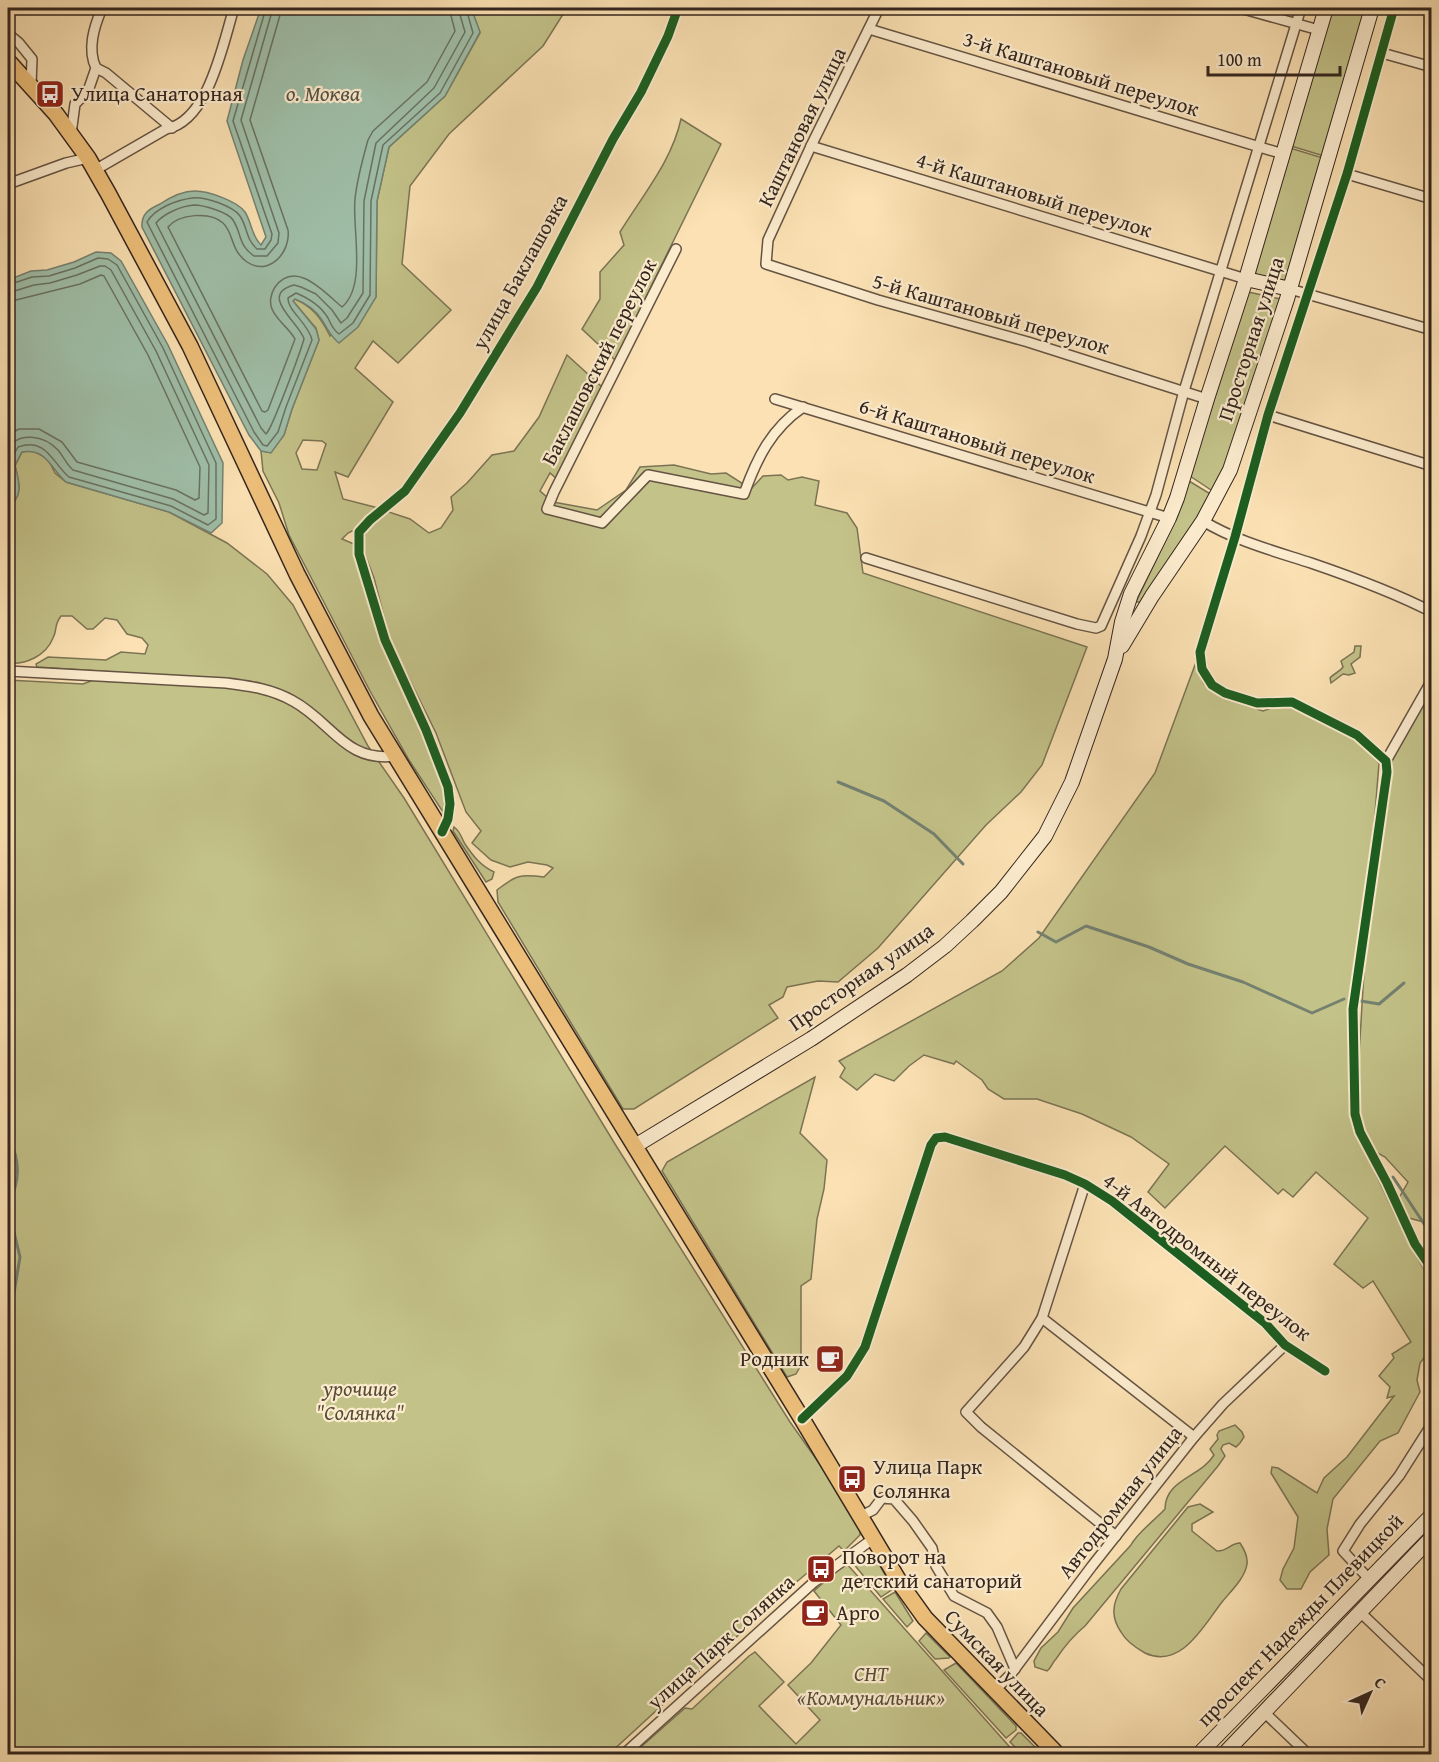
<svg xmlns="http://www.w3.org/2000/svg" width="1439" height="1762" font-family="'Gentium Book Plus',serif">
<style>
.green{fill:#c3c289;stroke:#7b7454;stroke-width:1.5;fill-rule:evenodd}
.water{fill:#9fbea8;stroke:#748171;stroke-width:1.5}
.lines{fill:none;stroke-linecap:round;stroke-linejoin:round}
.shore{stroke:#697263;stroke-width:1.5}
.stream{stroke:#748171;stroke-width:3}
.minor-casing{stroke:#655443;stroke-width:12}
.secondary-casing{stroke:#33251e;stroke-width:16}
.primary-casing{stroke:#33251e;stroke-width:18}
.minor{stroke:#fcecce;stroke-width:9}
.secondary{stroke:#fcecce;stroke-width:14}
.primary{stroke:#eec07a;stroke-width:15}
.cycleway-casing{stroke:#fcecce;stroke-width:13}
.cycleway{stroke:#1b5e20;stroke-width:9}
.labels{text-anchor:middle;stroke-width:4.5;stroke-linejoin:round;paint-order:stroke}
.street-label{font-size:21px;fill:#33251e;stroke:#fcecce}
.poi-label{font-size:21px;fill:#33251e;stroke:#fcecce;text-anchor:start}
.park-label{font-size:21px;font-style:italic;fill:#574c39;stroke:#fcecce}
.water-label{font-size:22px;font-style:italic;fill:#535347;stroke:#fcecce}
</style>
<rect width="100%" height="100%" fill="#fbe1b3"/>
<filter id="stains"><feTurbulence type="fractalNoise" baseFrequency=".00333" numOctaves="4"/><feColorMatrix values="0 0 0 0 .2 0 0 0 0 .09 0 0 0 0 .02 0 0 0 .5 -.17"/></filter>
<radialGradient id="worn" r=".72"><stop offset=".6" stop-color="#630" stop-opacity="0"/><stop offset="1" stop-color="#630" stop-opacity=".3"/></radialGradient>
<g class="green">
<path d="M471,8H567L543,46L449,134L410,186L402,264L451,310L398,363L373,341L355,368L393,402L348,477L335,472L343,499L378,508L358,528L348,533L342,539L354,544L361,573L446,789L443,812L409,760L370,691L289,535L279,503L263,471L261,451L271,452L284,435L292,409L319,340L316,328L293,301L295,299C313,307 321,318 330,336L376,297L377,201L389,147L445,96L480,33ZM303,440L322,441L326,444L317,470L302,469L296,453Z"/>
<polygon points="1331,8 1366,8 1324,156 1291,146"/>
<path d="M681,119L721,144L615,360L582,329L600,299V272L624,245L620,232C642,196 672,161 681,119Z"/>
<polygon points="1290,148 1323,158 1285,281 1256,275 1255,270"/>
<polygon points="1248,292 1281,299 1225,467 1214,492 1190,476"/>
<path d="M567,355L602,387L557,479L550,473L540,491L553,502L597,510L626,490L640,467L674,465L711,474L726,473L751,489L763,476L781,475L788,480L802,477L819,481L815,505L847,513L857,528L863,573L1087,647L1042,765L1021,792L986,825L878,948L838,982L818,981L787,987L783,997L769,1005L778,1018L634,1109H623L498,902L497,890C516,875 520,874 544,877L553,868L547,865L528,862L510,867L491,860L472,843L481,831L466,812L436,733L390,640L374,578L363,549L364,537L367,529L386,511L410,519L429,533L441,528L453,510L451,497L467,483L492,455L514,451L539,417Z"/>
<path d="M32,450L48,459L55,473L66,482L169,512L227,543L267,574L293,605L368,746L404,798L615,1144L790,1422L836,1487L860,1531V1535L844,1551L839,1546L793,1585L609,1754H8V680L83,684L115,672L37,667L36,664L48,657L106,660L121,652L145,654L148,645L142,638L127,634L117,620L105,618L93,629H87L72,616H61C53,627 58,629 53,638C46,656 25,665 8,663V507C24,496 19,482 15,466L22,452Z"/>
<polygon points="1189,481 1212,495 1140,602 1136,602 1174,523"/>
<path d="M1355,646H1361L1360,657L1351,664L1355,673L1349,675L1343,674L1331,683L1330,678C1334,673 1340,672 1343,667L1341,661L1354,652Z"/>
<polygon points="1195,665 1204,684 1222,698 1263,711 1274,707 1287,706 1299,711 1361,743 1379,763 1374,826 1349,1014 1352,1124 1411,1248 1431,1280 1431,1349 1420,1363 1417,1380 1420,1392 1398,1433 1380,1441 1333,1499 1327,1529 1329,1555 1310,1572 1301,1589 1287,1589 1280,1580 1283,1569 1294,1548 1298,1517 1271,1473 1272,1467 1278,1468 1317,1493 1324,1478 1347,1457 1394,1396 1387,1398 1390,1387 1379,1376 1394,1358 1392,1354 1411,1342 1373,1281 1363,1288 1334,1264 1368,1218 1316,1172 1293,1197 1283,1189 1278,1194 1225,1146 1165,1208 1148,1192 1169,1164 1131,1137 1082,1114 1037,1099 1004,1099 988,1089 982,1080 956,1061 954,1064 924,1055 909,1066 894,1081 875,1074 857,1090 840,1077 845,1068 839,1061 1002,971 1039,938 1155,773"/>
<polygon points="1431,690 1431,1224 1409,1218 1399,1198 1408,1182 1385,1157 1374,1151 1364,1130 1359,1114 1357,1088 1366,939 1390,767 1395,753"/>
<path d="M454,827C460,831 461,837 465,844C473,856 481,866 494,872L492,879L486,882L453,831Z"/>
<polygon points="815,1077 800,1133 827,1160 824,1189 817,1219 811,1279 801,1286 801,1365 796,1374 787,1377 662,1171 667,1162"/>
<path d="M1235,1425L1242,1432L1244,1437L1240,1443L1236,1447L1229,1443L1223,1445L1221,1449L1225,1456L1218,1466L1085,1626C1074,1635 1064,1647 1056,1659C1052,1663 1052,1667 1047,1671L1035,1667L1034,1661L1041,1648L1058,1632L1073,1608L1131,1545C1137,1533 1155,1520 1165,1509C1165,1479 1201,1477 1214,1455L1210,1449L1218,1439L1217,1435L1219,1431Z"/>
<path d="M1200,1504L1213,1512L1192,1524V1531L1217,1551C1226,1552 1231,1543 1240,1543C1244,1549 1248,1557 1247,1564C1245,1578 1231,1591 1222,1602C1204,1625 1181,1670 1145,1653C1136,1648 1126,1641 1121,1632C1111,1617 1112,1605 1121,1589L1188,1507Z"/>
<polygon points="865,1554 871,1554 875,1557 893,1589 881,1597 852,1562 853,1558"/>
<polygon points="846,1563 1016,1754 633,1754 685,1708 692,1709 749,1656 755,1652 784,1682 759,1706 796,1744 820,1720 788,1685 811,1663 841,1625 814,1591"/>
<polygon points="895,1592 913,1621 907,1627 883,1599"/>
<polygon points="926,1633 950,1657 949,1658 935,1659 919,1641"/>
<polygon points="956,1663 1016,1726 1016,1730 1006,1738 944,1670"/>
<polygon points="1018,1733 1021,1733 1042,1754 1022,1754 1010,1742"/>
</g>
<g class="water">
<path d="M261,8H471L480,32L445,96L389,147L377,201L376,297L358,327L339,343C330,336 328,329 322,320C316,310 305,303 295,299L293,301L316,329L319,340L292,409L284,435L271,453L261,451L249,435L142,227C141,214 149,209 160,204C169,198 183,191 195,191C208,191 237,201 245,212C252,223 251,235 261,245L266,237L227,121L243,60Z"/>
<path d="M96,252L111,253L121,261L168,345L223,463L222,523L211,533L169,512L66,482C50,468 47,448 22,452L15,465C19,482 24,496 8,507V280L31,271L47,270L74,262Z"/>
</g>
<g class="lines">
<g class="shore">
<path d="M266,8L233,121L272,234L271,240L265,249H257C245,238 248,228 240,216C233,206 204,196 192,198C177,200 155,208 147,222L254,432L263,445L267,446L278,432L286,407L312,340C309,324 287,310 288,298L296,293C308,298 321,306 328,318C331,324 333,330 339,334L353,323L370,295L371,201L383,145L440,93L473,33L466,8"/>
<path d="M273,8L241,120L279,233L278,243L267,256H254C238,245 242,234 233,220C228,212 203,205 194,205C181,206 163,214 156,223L261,428L266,434C272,429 300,353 304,339C301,324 257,295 294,285L301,287L316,294L332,310L341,323L347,318L363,293L364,201L376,143L434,88L465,32L458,8"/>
<path d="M282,8L250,120L288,230C291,252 269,277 247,262C230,250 234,233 223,223C210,211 179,214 168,227L262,411L265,412L268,410L295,339C289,328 277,321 272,309C269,302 271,293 275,287C296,258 326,294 342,307C367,286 352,229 355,199C357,179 363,158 368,140L373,131L427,82L455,31L449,8"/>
<path d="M8,285L32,277L49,276L75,268L98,258L108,259L117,265L163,348L216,463V519L208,525L171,506L69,477C52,463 47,437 18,447L9,463L14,487L8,500"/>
<path d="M8,293L34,285L50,283L77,275L100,266H105L111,270L156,351L209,465L208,513L204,515L173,499L73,470C66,464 64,457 58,450C45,436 18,430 8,450"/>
<polyline points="8,302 80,284 101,275 104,276 148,355 200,467 199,498 195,500 176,490 77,462 62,442 39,429 19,429 8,435"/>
</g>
<g class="stream">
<polyline points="838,782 884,801 934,834 963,864"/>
<polyline points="1038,932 1056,942 1086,926 1149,947 1188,964 1243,982 1312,1013 1344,999"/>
<polyline points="1361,1001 1379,1004 1404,983"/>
<path d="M8,1138C21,1159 20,1183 8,1204"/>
<polyline points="1393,1177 1432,1236"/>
<polyline points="8,1207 20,1257 8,1329"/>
</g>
<g class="minor-casing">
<g id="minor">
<polyline points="879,8 811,146 768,240 766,264 878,300 1028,342 1207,399"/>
<polyline points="1240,8 1319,30"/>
<polyline points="1394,8 1347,174 1268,415 1235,537 1200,652 1202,669 1212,685 1225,693 1257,703 1292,702 1357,735 1386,761 1387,772 1353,1009 1355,1114 1360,1132 1387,1183 1415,1244 1432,1269"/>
<polyline points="869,29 1283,154"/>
<polyline points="8,34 19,43 32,59 31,85"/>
<polyline points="1382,53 1432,67"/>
<polyline points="96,68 106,73 172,128"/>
<path d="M71,134L75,104L88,91L96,68C87,49 94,27 102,8"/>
<polyline points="811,146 1246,279"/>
<path d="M95,170L166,129C209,121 223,43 234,8"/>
<polyline points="1347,174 1432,199"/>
<polyline points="8,184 66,163 88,158"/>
<path d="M676,249L554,492L547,509L602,523L648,475L744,494C757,458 771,429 803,407"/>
<polyline points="1290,289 1432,330"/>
<polyline points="775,399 1169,518"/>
<polyline points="1268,415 1432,466"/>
<path d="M1203,521C1236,541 1274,551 1311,563C1352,577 1393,592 1432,612"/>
<polyline points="866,558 1077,624 1096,628 1101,626 1141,536 1156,495 1184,391 1301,8"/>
<path d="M8,671L226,683C250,686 272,689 293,701C332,722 345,763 396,756"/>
<polyline points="1386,761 1432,680"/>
<polyline points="442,832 448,819 450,804 448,787 426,730 385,640 359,554 359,532 370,520 405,491 460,413 537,287 613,139 641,92 668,36 678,8"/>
<polyline points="1085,1184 1042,1318 1194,1437"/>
<polyline points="1042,1318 1024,1347 966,1412 981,1427 1116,1536"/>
<polyline points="802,1419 847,1376 865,1347 931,1145 936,1138 945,1137 1065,1175 1085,1184 1112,1201 1265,1323 1285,1345 1325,1371"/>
<polyline points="861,1516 873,1510 882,1498 894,1499 913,1521 932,1548 936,1566 954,1596 987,1613 997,1627 1015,1669"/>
<polyline points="1369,1579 1343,1551 1360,1524 1399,1476 1432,1424"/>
<polyline points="1360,1612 1432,1681"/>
<polyline points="994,1691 1011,1674 1092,1566 1194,1437 1223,1404 1285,1345"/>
<polyline points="1264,1712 1308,1754"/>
<polyline points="624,1754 814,1582 874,1538"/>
</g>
</g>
<g class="secondary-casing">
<g id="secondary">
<polyline points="1246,279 1290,289"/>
<polyline points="1122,646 1152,596 1203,521 1230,470 1287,299 1372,8"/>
<polyline points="635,1146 811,1039 907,975 945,946 972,921 1001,892 1045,836 1072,782 1115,659 1122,622 1131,594 1169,518 1177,498 1207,399 1246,279 1326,8"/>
<polyline points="1199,1754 1432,1515"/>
<polyline points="1224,1754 1432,1537"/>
</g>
</g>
<g class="primary-casing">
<polyline id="primary" points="8,61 56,114 88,158 108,193 190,346 297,574 371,716 802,1419 902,1586 925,1618 1057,1754"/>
</g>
<use href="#minor" class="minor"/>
<use href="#secondary" class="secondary"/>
<use href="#primary" class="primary"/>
<g class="cycleway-casing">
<g id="cycleway">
<polyline points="1394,8 1347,174 1268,415 1235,537 1200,652 1202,669 1212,685 1225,693 1257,703 1292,702 1357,735 1386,761 1387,772 1353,1009 1355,1114 1360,1132 1387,1183 1415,1244 1432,1269"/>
<polyline points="442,832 448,819 450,804 448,787 426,730 385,640 359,554 359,532 370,520 405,491 460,413 537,287 613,139 641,92 668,36 678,8"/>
<polyline points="802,1419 847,1376 865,1347 931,1145 936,1138 945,1137 1065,1175 1085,1184 1112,1201 1265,1323 1285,1345 1325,1371"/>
</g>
</g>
<use href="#cycleway" class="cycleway"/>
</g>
<defs>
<g id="bus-square" transform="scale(1.5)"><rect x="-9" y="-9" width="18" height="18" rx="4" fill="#8f2418" stroke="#fcecce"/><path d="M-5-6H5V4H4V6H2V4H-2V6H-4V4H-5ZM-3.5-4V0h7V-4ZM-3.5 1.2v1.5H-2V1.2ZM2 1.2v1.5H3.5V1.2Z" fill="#fff"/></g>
<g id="cafe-square" transform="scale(1.5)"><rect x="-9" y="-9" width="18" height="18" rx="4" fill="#8f2418" stroke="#fcecce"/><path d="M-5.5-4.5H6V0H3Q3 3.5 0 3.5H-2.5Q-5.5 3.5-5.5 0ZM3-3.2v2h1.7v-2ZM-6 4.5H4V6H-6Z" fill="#fff"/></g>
</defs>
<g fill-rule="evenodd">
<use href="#bus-square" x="50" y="94"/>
<use href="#cafe-square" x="830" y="1359"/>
<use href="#bus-square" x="852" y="1479"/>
<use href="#bus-square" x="821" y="1569"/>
<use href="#cafe-square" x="815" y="1613"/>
</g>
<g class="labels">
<g class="street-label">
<text transform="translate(1081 74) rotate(17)" y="7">3-й Каштановый переулок</text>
<text transform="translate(802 127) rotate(-64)" y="7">Каштановая улица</text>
<text transform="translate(1034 195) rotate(17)" y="7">4-й Каштановый переулок</text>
<text transform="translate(520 272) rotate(-61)" y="7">улица Баклашовка</text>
<text transform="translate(991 314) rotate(16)" y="7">5-й Каштановый переулок</text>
<text transform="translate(1251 339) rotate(-72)" y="7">Просторная улица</text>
<text transform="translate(599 362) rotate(-63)" y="7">Баклашовский переулок</text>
<text transform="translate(977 441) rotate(17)" y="7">6-й Каштановый переулок</text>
<text transform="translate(861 977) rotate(-35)" y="7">Просторная улица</text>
<text transform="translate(1207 1257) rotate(38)" y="7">4-й Автодромный переулок</text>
<text transform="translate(1120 1502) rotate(-52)" y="7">Автодромная улица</text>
<text transform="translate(1300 1620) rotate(-46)" y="7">проспект Надежды Плевицкой</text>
<text transform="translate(721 1642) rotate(-42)" y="7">улица Парк Солянка</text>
<text transform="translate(997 1663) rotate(46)" y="7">Сумская улица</text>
</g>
<g class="poi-label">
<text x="71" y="101">Улица Санаторная</text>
<text x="809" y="1366" text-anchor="end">Родник</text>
<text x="873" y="1474">Улица Парк<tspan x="873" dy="24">Солянка</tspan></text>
<text x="842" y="1564">Поворот на<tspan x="842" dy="24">детский санаторий</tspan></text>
<text x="836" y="1620">Арго</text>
</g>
<g class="park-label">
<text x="360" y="1396">урочище<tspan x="360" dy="24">"Солянка"</tspan></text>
<text x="871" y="1681">СНТ<tspan x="871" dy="24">«Коммунальник»</tspan></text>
</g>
<g class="water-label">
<text x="323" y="101">о. Моква</text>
</g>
</g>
<rect width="1439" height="1762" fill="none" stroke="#fbe1b3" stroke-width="30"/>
<rect x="9" y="9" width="1421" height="1744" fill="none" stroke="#33251e" stroke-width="3"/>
<rect x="15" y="15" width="1409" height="1732" fill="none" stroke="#33251e" stroke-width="1.5"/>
<g transform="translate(1370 1693) rotate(45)" stroke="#fcecce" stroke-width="4.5" paint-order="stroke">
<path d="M0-4.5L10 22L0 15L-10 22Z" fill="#33251e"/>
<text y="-9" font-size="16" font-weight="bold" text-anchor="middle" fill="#33251e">С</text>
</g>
<path d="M1208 66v9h132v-9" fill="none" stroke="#33251e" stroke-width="3"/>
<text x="1217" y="66" font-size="18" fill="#33251e" stroke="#fcecce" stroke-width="4.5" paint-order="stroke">100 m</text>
<rect width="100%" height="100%" filter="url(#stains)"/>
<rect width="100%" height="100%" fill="url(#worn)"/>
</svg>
